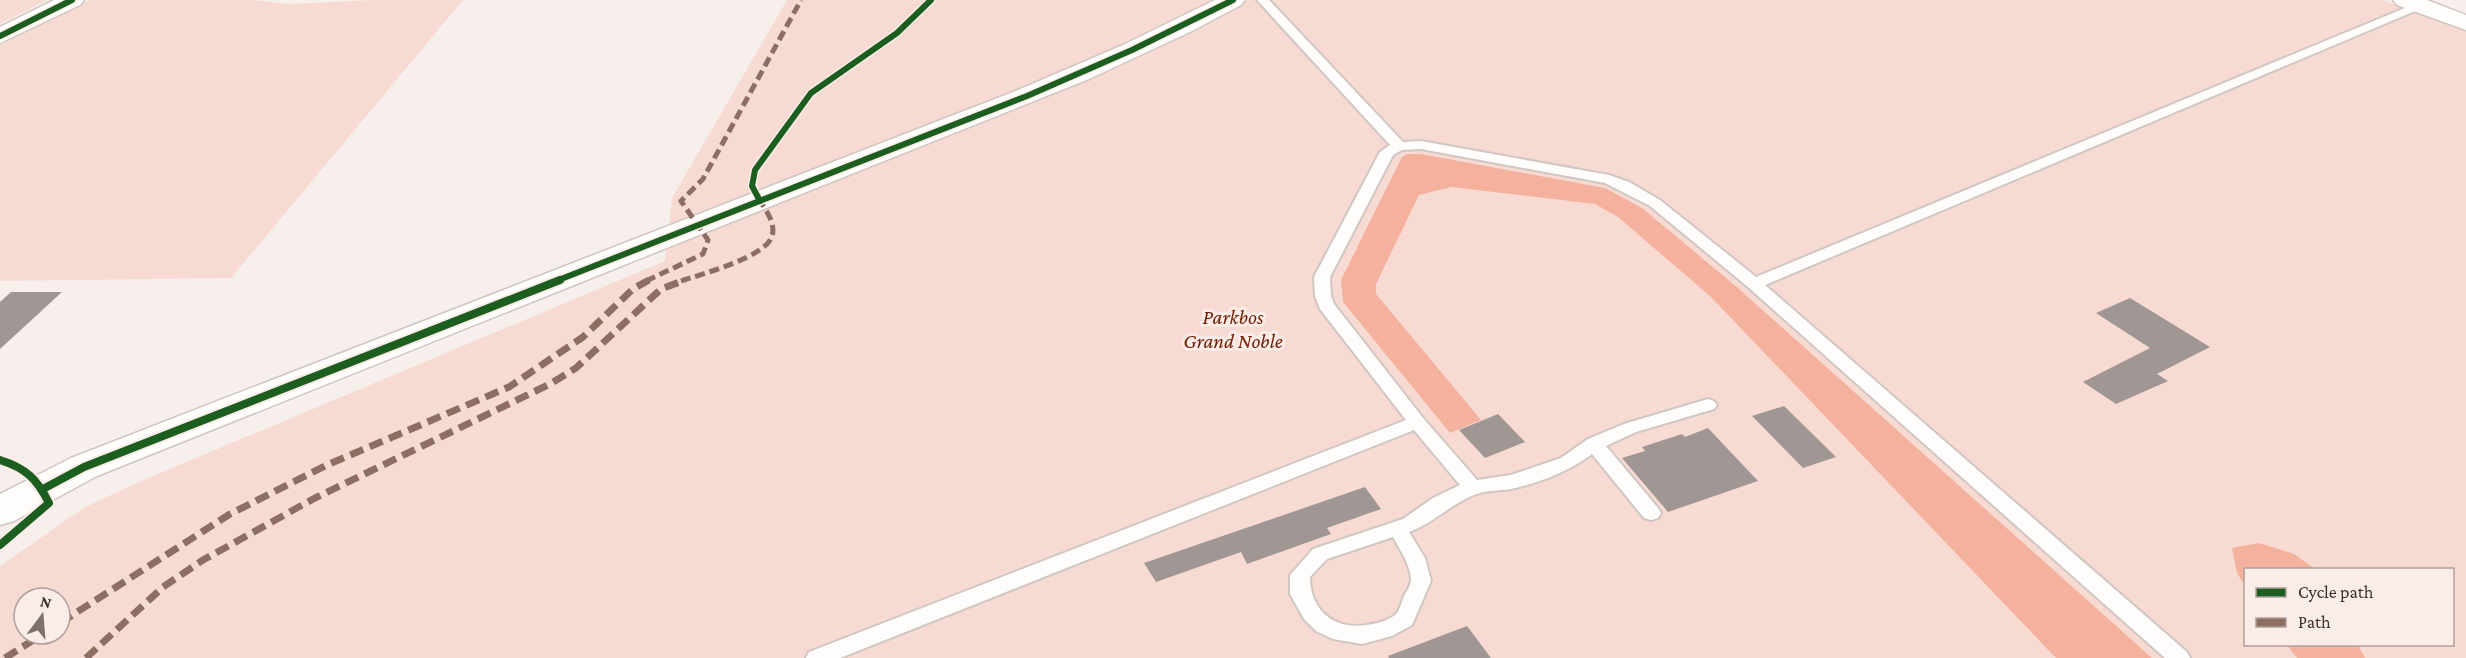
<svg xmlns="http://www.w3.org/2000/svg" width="2466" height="658" font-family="'Crimson Pro',serif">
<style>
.green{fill:#f7dbd3;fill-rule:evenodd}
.water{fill:#f4b19d}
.building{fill:#a09693}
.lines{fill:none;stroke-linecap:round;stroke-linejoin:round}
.service-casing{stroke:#d0c6c2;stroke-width:4}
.minor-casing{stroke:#d0c6c2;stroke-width:3}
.tertiary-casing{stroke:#d0c6c2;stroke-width:3}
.service{fill:#fefdfc;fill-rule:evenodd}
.minor{fill:#fefdfc;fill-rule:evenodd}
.tertiary{fill:#fefdfc;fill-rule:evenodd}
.quiet-far1{stroke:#8d6e63;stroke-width:5;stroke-dasharray:10 5;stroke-linecap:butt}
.quiet{stroke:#8d6e63;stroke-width:7;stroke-dasharray:14 7;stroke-linecap:butt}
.cycleway-far1-casing{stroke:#fbece8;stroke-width:9}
.cycleway-casing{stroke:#fbece8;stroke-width:12}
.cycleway-far1{stroke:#1b5e20;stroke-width:6}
.cycleway{stroke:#1b5e20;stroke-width:8}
.labels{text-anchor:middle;stroke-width:6;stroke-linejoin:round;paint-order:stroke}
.park-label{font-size:21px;font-style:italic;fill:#722106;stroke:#fbece8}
</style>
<rect width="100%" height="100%" fill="#f7efec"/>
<g class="green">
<polygon points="0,0 47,0 0,24"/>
<polygon points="89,0 251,0 288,4 373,0 463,0 231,278 0,281 0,45"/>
<path d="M787,0H2383L2466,30V658H0V566L85,507L139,482L665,261L672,198ZM2246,570H2452V644H2246ZM24,598H60V634H24Z"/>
</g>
<g class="water">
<polygon points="1407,154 1421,154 1605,188 1642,208 1739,289 2152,658 2056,658 1711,297 1618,217 1595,204 1451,187 1419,195 1376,284 1376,294 1481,420 1450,433 1343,302 1341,280 1402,157"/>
<polygon points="2259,543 2294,554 2315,569 2246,570 2245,586 2237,573 2232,548"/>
<polygon points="2287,645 2358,645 2365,658 2297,658"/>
</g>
<g class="building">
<polygon points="11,292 62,292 0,349 0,302"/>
<polygon points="2130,298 2210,347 2157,374 2168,381 2116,404 2083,382 2150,348 2096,313"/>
<polygon points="1784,406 1836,457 1803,468 1752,416"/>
<polygon points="1498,414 1525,442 1485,458 1459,430"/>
<polygon points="1708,428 1758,481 1668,512 1622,458 1645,451 1642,447 1682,434 1685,437"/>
<polygon points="1365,487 1381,509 1327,528 1331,534 1247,564 1241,552 1156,582 1144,563"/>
<polygon points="1467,626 1491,658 1389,658 1388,656"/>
</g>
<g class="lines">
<g class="service-casing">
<path id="service" d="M1257,0H1269L1403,142L1421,141L1609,175L1629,182L1660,200L1756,277L2417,3L2421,2L2427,6L1765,285L2187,652L2190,658H2165L1748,287L1650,206L1605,183L1421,149L1402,150L1393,155L1330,277L1331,296L1334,304L1423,418L1477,480L1511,475L1561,458L1588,439L1624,424L1708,399L1714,401L1717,405L1714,409L1636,432L1606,446L1658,508L1661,513L1658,518L1651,520L1644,518L1592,454C1570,471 1539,483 1511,489C1499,491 1485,490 1474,495C1451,504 1432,524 1409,532L1425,558L1431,581L1412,625L1392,636L1362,644L1333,639L1316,631L1304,619L1290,594V575L1313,549L1403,519L1433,498L1460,485L1414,430L840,658H806L809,652L1406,420L1320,309L1315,296L1314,277L1380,152L1390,145ZM1393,537C1400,550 1410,564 1411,579C1411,585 1407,591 1404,596C1402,601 1400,609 1397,613C1392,619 1379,623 1372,624C1338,632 1310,613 1310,577L1327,559Z"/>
</g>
<g class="minor-casing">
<polygon id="minor" points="54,0 84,0 80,5 0,43 0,27"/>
</g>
<g class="tertiary-casing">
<g id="tertiary">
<polygon points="1215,0 1245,0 1241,5 1192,31 1089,79 97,476 14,521 0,525 0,494 71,458 1018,90 1123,45"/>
<polygon points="2393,0 2427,0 2466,15 2466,30 2397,5"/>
</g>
</g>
<use href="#service" class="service"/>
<use href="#minor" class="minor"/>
<use href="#tertiary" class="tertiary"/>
<g class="quiet-far1">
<polyline points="646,281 703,254 708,240 681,201 703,179 801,0"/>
<path d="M681,281C702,274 766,257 772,236C776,224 766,210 760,201"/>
</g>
<g class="quiet">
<polyline points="60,623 230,514 327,465 509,387 583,337 633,289 649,280"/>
<polyline points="5,658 43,634"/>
<polyline points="86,658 163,587 203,560 315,498 550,384 576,368 661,289 685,280"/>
</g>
<g class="cycleway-far1-casing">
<g id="cycleway-far1">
<polyline points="0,36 72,0"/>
<polyline points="760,201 752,186 755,170 811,93 897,33 931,0"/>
<polyline points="556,281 1027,96 1132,50 1233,0"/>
</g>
</g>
<g class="cycleway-casing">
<g id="cycleway">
<path d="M0,460C26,468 37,479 49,503L0,545"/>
<polyline points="43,489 84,467 560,280"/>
</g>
</g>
<use href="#cycleway-far1" class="cycleway-far1"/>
<use href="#cycleway" class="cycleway"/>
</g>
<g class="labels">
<g class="park-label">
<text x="1233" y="324">Parkbos<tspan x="1233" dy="24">Grand Noble</tspan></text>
</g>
</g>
<rect x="2244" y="568" width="210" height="78" fill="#fbece8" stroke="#afa09c" stroke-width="1.5"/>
<rect x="2256" y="588" width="30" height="9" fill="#1b5e20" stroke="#afa09c" stroke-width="1.5"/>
<text x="2298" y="598" font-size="18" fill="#3d2f2b">Cycle path</text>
<rect x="2256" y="618" width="30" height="9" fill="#8d6e63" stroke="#afa09c" stroke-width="1.5"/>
<text x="2298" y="628" font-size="18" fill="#3d2f2b">Path</text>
<g transform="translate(42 616) rotate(16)"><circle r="28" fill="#fbece8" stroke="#afa09c" stroke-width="1.5"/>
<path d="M0-4.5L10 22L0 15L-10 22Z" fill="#7e726f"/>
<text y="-9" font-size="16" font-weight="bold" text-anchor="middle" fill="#3d2f2b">N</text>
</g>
</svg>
